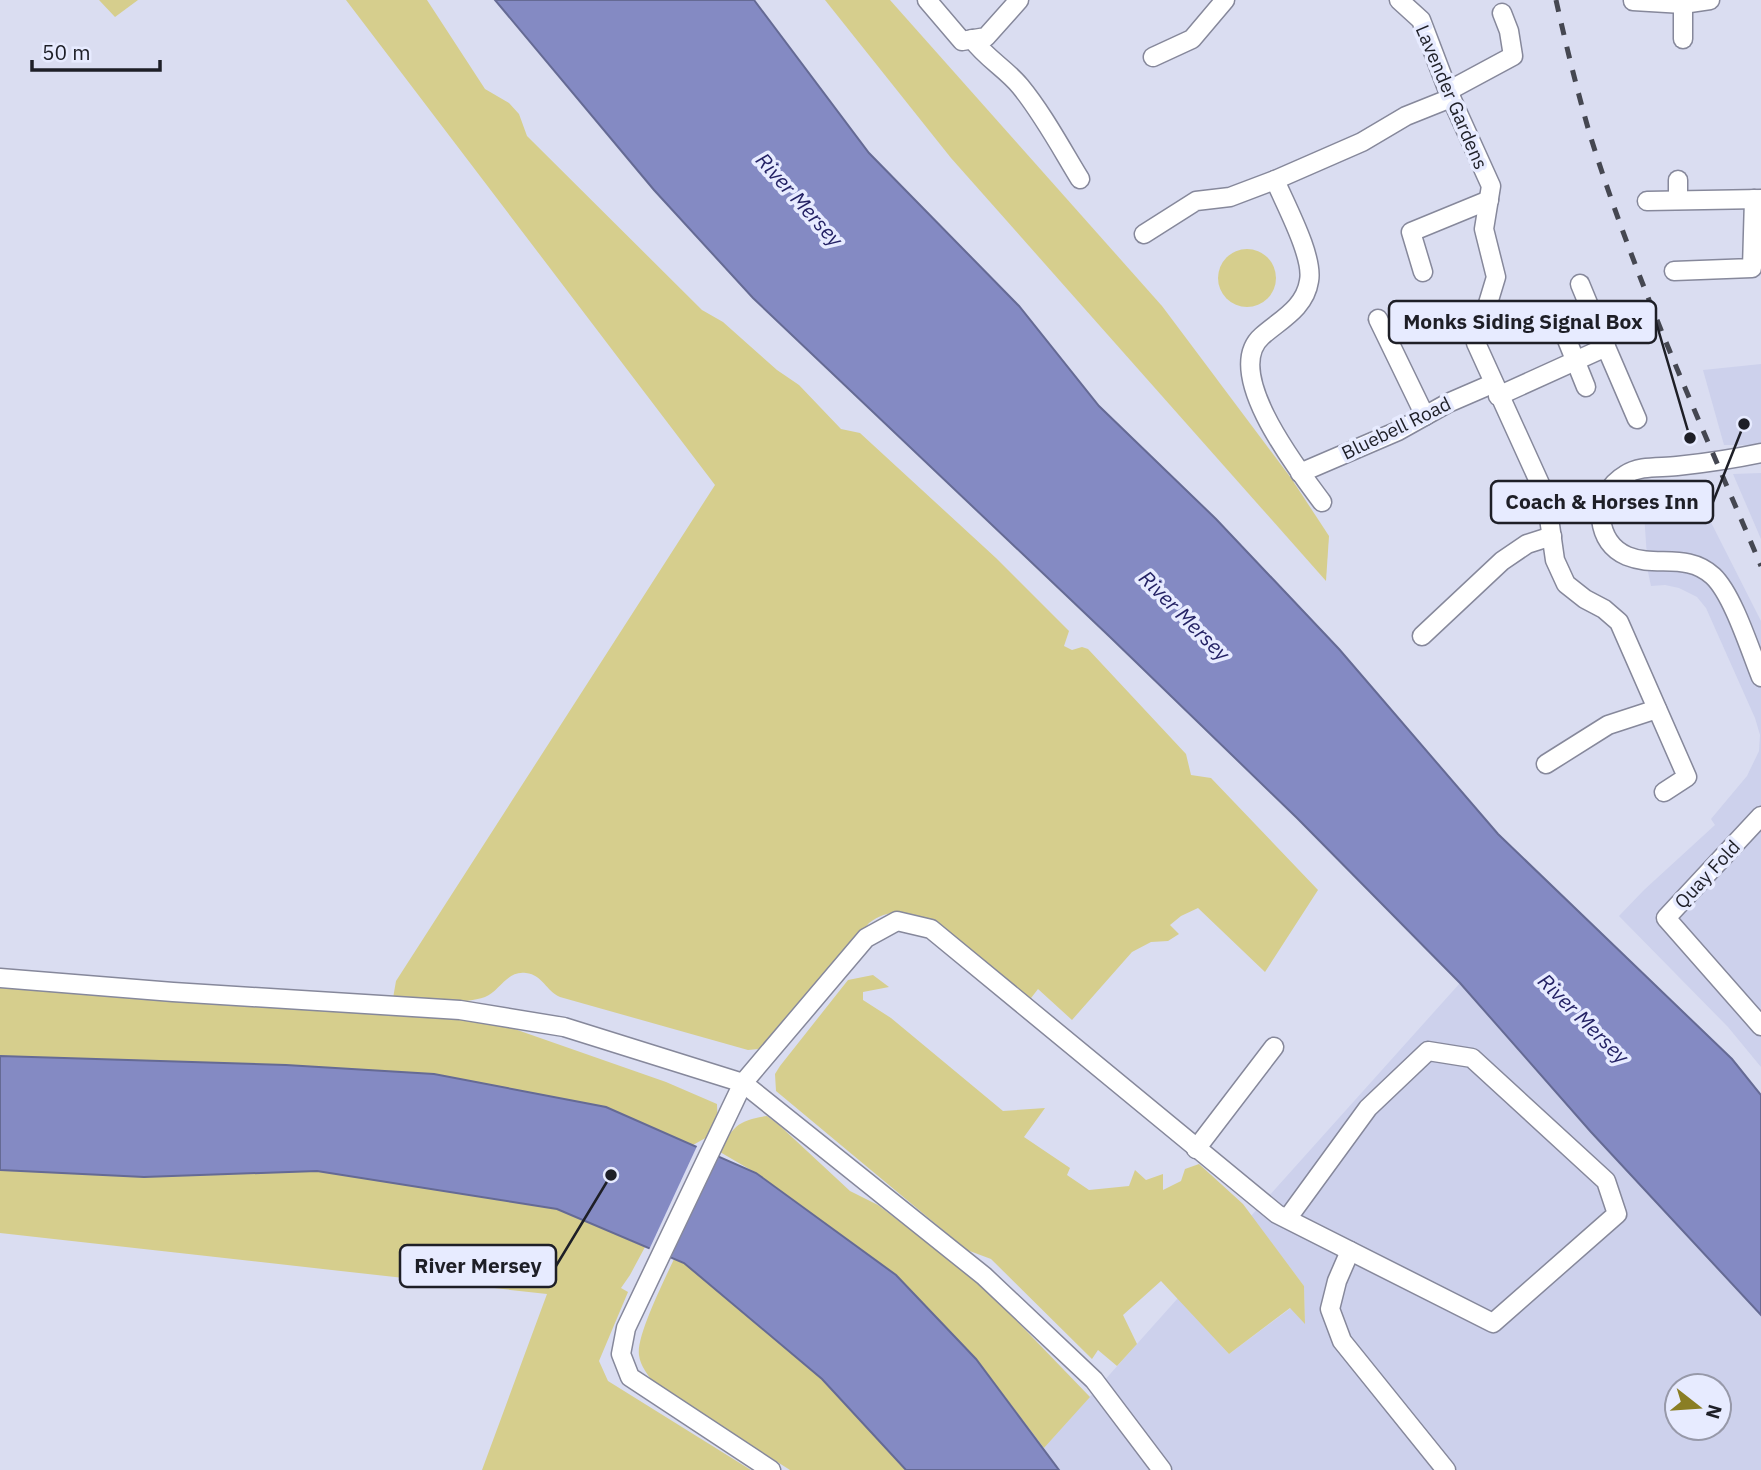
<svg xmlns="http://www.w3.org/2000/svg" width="1761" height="1470" font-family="'IBM Plex Sans',sans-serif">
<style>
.built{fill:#cdd1ec;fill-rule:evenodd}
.green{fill:#d6ce8d}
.water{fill:#848ac3;stroke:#656a94;stroke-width:2}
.pier{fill:#daddf1}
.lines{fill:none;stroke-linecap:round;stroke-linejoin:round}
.minor-casing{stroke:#86889b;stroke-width:21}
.minor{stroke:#fff;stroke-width:18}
.rail{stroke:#454751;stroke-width:5;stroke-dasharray:12 12;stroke-linecap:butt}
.labels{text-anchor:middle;stroke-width:7;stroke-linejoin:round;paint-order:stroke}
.street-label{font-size:19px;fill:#1e1f27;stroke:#e7ebff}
.water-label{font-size:21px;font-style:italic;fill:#242265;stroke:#e7ebff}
.leader{fill:none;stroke:#1e1f27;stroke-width:2.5}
.callout-dot{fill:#1e1f27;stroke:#e7ebff;stroke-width:2.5}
.callout{fill:#e7ebff;stroke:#1e1f27;stroke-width:2.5}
.callout-label{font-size:21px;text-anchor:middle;font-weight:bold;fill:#1e1f27}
</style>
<rect width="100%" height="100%" fill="#daddf1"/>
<g class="built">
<polygon points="1761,364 1761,445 1724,445 1703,370"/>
<polygon points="1761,473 1761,539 1733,474"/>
<polygon points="1691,483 1761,621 1761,1067 1728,1027 1619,916 1644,890 1715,825 1711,819 1747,776 1759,751 1760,735 1755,718 1706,608 1697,597 1679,588 1665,585 1651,586 1648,572 1642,484"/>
<path d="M1460,983L1591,1132L1761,1315V1470H1059L1044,1448L1178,1298L1229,1354L1291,1308L1305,1323L1304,1286L1251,1216ZM1677,1386H1719V1428H1677Z"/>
</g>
<g class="green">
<polygon points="99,0 138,0 115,17"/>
<path d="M346,0H427L485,89L509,103L519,114L527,136L702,310L723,322L777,370L799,385L841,429L860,433L996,558L1069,631L1064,646L1072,650L1082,647L1088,649L1186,754L1191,775L1211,778L1318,890L1265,972L1198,908L1181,916L1170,925L1179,934L1168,941L1151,942L1132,952L1072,1020L1038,989L1028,1002L919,916C900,911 885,911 869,923L770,1044L758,1049L748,1050L560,997C546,991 543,975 526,973C507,970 500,991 485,997C466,1004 415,1003 392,1004L396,981L715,485Z"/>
<polygon points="825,0 890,0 1162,306 1291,478 1329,536 1326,581 951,158"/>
<circle cx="1247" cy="278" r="29"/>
<polygon points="873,975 889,987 863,992 863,1000 891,1018 1003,1111 1045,1108 1024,1137 1070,1168 1067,1175 1089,1190 1129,1186 1135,1170 1146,1180 1163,1174 1163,1190 1181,1181 1185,1169 1199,1164 1243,1204 1304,1286 1305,1324 1290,1308 1229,1354 1161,1281 1123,1315 1137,1344 1117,1366 1098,1350 1092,1359 991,1259 967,1250 776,1091 775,1074 780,1066 848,980"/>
<polygon points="0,978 460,1010 666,1082 717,1104 718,1131 693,1145 606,1107 286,1065 0,1056"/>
<path d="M767,1116L779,1125L850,1191L878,1205L981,1284L1090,1397L1044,1448L976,1359L756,1173L720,1152C732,1127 738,1120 767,1116Z"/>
<polygon points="0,1170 144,1177 317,1171 557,1209 645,1247 630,1275 621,1288 628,1292 599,1361 608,1381 751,1470 482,1470 547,1294 0,1233"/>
<path d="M674,1259L684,1263L822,1379L906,1470H790L655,1385C649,1376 640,1366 639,1355C636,1336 665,1279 674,1259Z"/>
</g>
<g class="water">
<polygon points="495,0 754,0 869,153 1019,306 1099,406 1216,519 1339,649 1498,834 1732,1059 1761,1095 1761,1315 1591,1132 1460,983 1297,818 1110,637 753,298 654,190"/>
<polygon points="0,1056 286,1065 434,1074 606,1107 756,1173 896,1275 976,1359 1059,1470 906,1470 822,1379 684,1263 557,1209 317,1171 144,1177 0,1170"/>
</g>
<polygon class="pier" points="698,1144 720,1153 669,1261 648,1252"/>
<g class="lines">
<g class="minor-casing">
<g id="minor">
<polyline points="927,0 962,41 986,37 1019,0"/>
<polyline points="1399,0 1421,20 1448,91 1491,186 1484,229 1496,277 1476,343 1546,497 1555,560 1566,584 1585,599 1604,609 1619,622 1687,777 1664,792"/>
<polyline points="1633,1 1683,4 1710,0"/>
<polyline points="1683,4 1683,39"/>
<path d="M972,39C987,59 1005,68 1020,86C1043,114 1061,148 1080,179"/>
<polyline points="1153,57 1192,39 1225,0"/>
<polyline points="1448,91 1513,56 1509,31 1502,13"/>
<path d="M1275,180C1285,204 1314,257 1309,281C1305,308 1280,320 1262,336C1221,372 1299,471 1322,502"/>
<polyline points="1678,180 1678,200"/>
<polyline points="1647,201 1761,199"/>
<polyline points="1144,234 1196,201 1230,197 1275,180 1362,142 1406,116 1451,98"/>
<polyline points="1674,271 1752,268 1754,199"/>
<polyline points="1423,272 1411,232 1489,200"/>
<polyline points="1580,284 1606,347"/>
<polyline points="1378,319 1425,416"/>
<polyline points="1565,335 1586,387"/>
<polyline points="1498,396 1606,347 1637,419"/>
<path d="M1761,453C1733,459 1705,463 1677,466C1660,468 1640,465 1625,475C1611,483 1598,503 1601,519C1603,536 1611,549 1627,556C1656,568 1687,552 1713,576C1733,595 1750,650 1761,677"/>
<polyline points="1300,473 1398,431 1448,403 1492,384"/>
<polyline points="1422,636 1502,561 1527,544 1552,536"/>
<polyline points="1546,764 1608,725 1657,709"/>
<polyline points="1761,816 1666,918 1761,1026"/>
<polyline points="0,978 173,992 460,1010 564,1027 743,1083 984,1276 1094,1380 1162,1470"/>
<polyline points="1196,1149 1274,1047"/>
<polyline points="1350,1251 1337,1281 1330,1309 1342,1341 1446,1470"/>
<polyline points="771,1470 630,1377 621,1354 626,1328 743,1083 866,938 897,921 931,929 1277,1214 1493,1323 1617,1214 1606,1181 1472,1058 1428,1051 1368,1108 1287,1219"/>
</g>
</g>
<use href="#minor" class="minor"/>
<path class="rail" d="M1556,0C1566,45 1577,90 1590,135C1636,282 1701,424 1761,566"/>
</g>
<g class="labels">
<g class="street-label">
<text transform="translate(1452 97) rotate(67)" y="7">Lavender Gardens</text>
<text transform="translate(1396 428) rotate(-26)" y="7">Bluebell Road</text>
<text transform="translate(1707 874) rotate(-47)" y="7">Quay Fold</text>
</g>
<g class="water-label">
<text transform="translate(799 200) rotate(48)" y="7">River Mersey</text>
<text transform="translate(1184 616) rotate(45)" y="7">River Mersey</text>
<text transform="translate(1583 1019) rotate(45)" y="7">River Mersey</text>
</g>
</g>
<path class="leader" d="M1690 438L1656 322M1744 424L1713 502M611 1175L556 1266"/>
<g class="callout-dot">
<circle cx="1690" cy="438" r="7"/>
<circle cx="1744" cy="424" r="7"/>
<circle cx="611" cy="1175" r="7"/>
</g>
<g class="callout">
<rect x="1389" y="301" width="267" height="42" rx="7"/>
<rect x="1491" y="481" width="222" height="42" rx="7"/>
<rect x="400" y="1245" width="156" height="42" rx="7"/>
</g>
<g class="callout-label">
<text x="1523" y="329">Monks Siding Signal Box</text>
<text x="1602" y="509">Coach &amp; Horses Inn</text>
<text x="478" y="1273">River Mersey</text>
</g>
<g transform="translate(1698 1407) rotate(107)"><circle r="33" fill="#e7ebff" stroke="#9799a9" stroke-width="2"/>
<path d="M0-5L12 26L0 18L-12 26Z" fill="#8a7e24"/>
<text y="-10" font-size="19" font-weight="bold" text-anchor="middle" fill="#1e1f27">N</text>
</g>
<path d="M32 60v10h128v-10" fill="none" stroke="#1e1f27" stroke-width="3.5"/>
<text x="42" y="60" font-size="21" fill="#1e1f27" stroke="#e7ebff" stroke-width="5" paint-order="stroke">50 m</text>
</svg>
